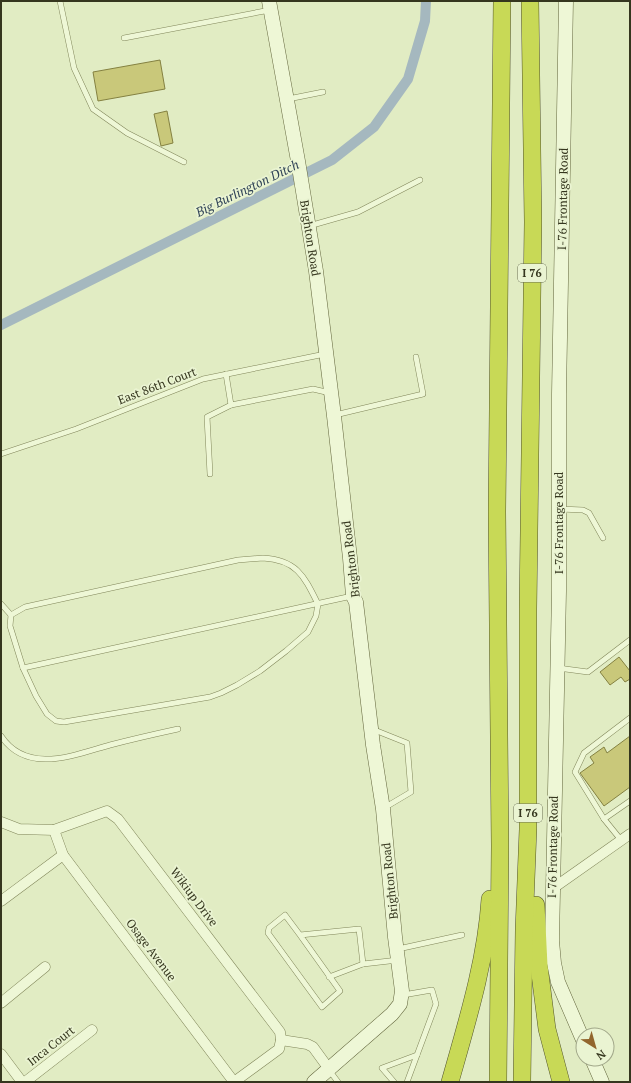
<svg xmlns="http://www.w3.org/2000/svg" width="631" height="1083" font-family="'PT Serif',serif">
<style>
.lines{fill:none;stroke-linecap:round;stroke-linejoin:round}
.canal{stroke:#a5b8bf;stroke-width:10}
.building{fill:#c9c87a;stroke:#848141}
.lane-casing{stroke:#81865a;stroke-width:6}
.street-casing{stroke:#81865a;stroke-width:11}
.secondary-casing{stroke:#64673e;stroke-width:15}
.highway-casing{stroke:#52532e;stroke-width:18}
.lane{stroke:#eef7d6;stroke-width:5}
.street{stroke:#eef7d6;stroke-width:10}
.secondary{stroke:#eef7d6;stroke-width:14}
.highway{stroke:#c8d956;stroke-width:17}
.labels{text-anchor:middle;stroke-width:3.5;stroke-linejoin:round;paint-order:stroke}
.shield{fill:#eaf4d2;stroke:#6b6f54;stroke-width:1}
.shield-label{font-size:11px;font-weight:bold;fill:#35361e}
.street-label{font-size:12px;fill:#35361e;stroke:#eaf4d2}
.water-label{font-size:13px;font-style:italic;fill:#2e4155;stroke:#eaf4d2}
</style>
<rect width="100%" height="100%" fill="#e1ecc3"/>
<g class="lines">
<polyline class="canal" points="1,325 332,160 374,127 408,79 425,21 426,1"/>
</g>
<g class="building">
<polygon points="160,60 165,89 98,101 93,72"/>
<polygon points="167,111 173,143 161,146 154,114"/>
<polygon points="619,657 630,671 630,679 625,682 621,677 610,685 600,672"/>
<polygon points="630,736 630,787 604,806 580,773 594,763 590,757 604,747 607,753"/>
</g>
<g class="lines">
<g class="lane-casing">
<g id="lane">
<polyline points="60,1 74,68 93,109 127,133 184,162"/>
<polyline points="124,38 270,10"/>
<polyline points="288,99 323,92"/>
<polyline points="309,226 358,212 420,180"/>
<polyline points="226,374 231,405 313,389 330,393"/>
<polyline points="335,415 423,394 416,357"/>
<polyline points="1,454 76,429 203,379 325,354"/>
<polyline points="210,474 207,417 231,405"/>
<polyline points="560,509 583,510 589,513 603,538"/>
<path d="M263,558C297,560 304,576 318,604L316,616L308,632L286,651L260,671L237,685L221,693L210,697L64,722L56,721L47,714L36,696L23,668L10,626L11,615L25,607L238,560Z"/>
<polyline points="1,604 11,615"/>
<polyline points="23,668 352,596"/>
<polyline points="558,668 588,672 630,640"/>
<polyline points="372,729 407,743 411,792 384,808"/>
<path d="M1,736C27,775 74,755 110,745C133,739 155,734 178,729"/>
<polyline points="604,819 575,772 584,753 630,718"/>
<polyline points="621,840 604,819 630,801"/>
<polyline points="300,935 340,991 322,1007 268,933 269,928 285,915 300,935 359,929 363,964 398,960"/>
<polyline points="398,949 462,935"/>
<polyline points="329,977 363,964"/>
<polyline points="403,995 432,990 436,1004 407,1082"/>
<polyline points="329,1070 338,1082"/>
<polyline points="394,1082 382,1068 417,1055"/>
</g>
</g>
<g class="street-casing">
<g id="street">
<polyline points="1,822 19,829 54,830 107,811 118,819 280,1032 281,1040 279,1049 234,1082"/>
<polyline points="54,830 63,855 234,1082"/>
<polyline points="552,889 630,834"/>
<polyline points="1,901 63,855"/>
<polyline points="1,1003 45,967"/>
<polyline points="281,1040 307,1044 313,1047 329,1069"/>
<polyline points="1,1054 22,1082"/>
<polyline points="25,1082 92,1030"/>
</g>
</g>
<g class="secondary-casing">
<g id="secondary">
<polyline points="269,1 298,161 316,271 334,416 350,558 353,596 356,602 373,745 383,809 395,937 402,991 400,1004 392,1014 314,1082"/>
<polyline points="566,1 559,394 559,591 552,941 554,963 558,982 583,1040"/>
<polyline points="592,1059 602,1082"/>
</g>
</g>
<g class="highway-casing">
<g id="highway">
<polyline points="536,905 539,966 547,1029 561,1082"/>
<path d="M450,1082C467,1022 486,961 490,899"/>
<polyline points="498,1082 500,846 497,512 502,1"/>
<polyline points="522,1082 524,930 528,829 528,609 533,222 530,1"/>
</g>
</g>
<use href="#lane" class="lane"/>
<use href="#street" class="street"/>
<use href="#secondary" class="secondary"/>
<use href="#highway" class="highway"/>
</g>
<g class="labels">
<g class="shield">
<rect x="518" y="264" width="28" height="18" rx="3"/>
<rect x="514" y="804" width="28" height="18" rx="3"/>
</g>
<g class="shield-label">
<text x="532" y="277">I 76</text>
<text x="528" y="817">I 76</text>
</g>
<g class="street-label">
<text transform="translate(563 199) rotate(-89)" y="4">I-76 Frontage Road</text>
<text transform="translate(310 238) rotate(81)" y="4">Brighton Road</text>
<text transform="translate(157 386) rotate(-21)" y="4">East 86th Court</text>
<text transform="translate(559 523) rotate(-90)" y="4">I-76 Frontage Road</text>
<text transform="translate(351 559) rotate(-97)" y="4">Brighton Road</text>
<text transform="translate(553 847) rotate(-89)" y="4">I-76 Frontage Road</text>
<text transform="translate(390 881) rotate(-96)" y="4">Brighton Road</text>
<text transform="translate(194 897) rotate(53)" y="4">Wikiup Drive</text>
<text transform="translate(151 950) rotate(53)" y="4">Osage Avenue</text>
<text transform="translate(51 1046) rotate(-38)" y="4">Inca Court</text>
</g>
<g class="water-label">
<text transform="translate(247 188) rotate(-26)" y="5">Big Burlington Ditch</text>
</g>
</g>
<rect width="631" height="1083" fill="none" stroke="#35361e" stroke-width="4"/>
<g transform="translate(595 1047) rotate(143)"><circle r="19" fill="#eaf4d2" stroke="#a2a88a"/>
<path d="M0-3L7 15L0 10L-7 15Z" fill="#92662d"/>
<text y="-6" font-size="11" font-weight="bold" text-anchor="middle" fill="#35361e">N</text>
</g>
</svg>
